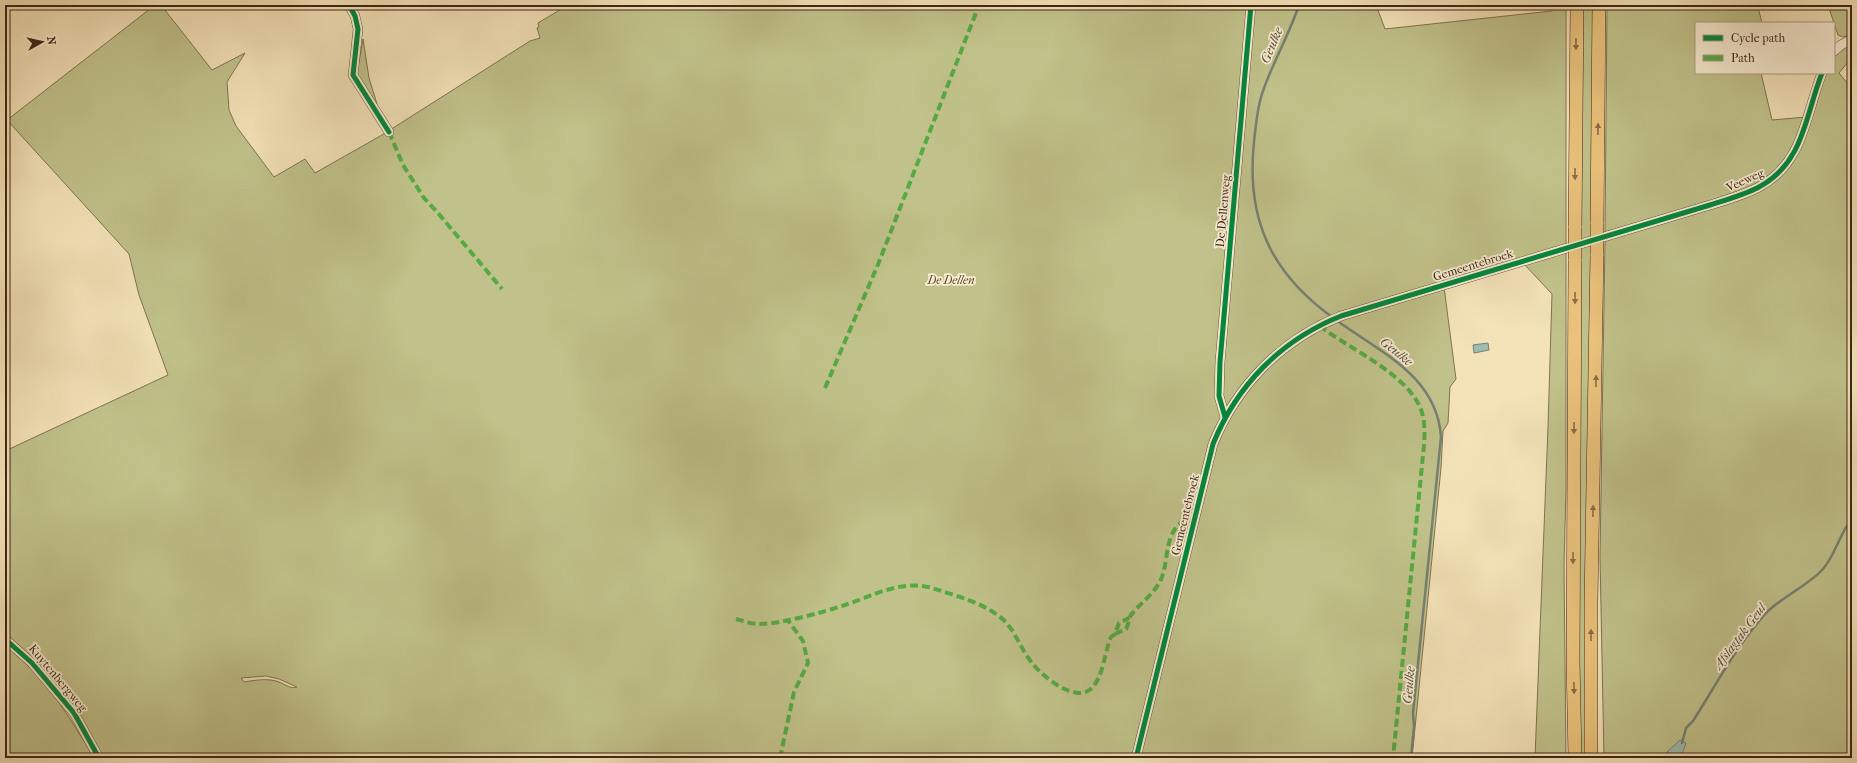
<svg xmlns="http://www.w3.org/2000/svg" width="1857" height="763" font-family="'IM FELL French Canon',serif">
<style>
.green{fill:#c1c28b;stroke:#807451;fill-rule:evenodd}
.water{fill:#9cbeb2;stroke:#768174}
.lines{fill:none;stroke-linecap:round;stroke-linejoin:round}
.stream{stroke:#768174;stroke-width:2.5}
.minor-casing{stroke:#6c5540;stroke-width:10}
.highway-casing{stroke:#3e2617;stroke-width:14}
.minor{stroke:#f8edd2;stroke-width:9}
.highway{stroke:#eac27c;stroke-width:13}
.highway-bridge-casing{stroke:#3e2617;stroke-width:14;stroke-linecap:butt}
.highway-bridge{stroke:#eac27c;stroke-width:13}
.quiet{stroke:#55aa42;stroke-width:4;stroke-dasharray:8 4;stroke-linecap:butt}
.cycleway-casing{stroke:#f8edd2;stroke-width:8}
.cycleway{stroke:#00873e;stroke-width:5}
.oneway{fill:#8b6c44}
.labels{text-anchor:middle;stroke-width:3.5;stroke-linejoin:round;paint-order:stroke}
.street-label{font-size:12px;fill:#3e2617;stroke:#f8edd2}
.park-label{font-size:12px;font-style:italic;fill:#5f4d34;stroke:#f8edd2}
.water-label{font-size:13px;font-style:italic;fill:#564c3e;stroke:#f8edd2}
</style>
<rect width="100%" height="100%" fill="#f4e3b9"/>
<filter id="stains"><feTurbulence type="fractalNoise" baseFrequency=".005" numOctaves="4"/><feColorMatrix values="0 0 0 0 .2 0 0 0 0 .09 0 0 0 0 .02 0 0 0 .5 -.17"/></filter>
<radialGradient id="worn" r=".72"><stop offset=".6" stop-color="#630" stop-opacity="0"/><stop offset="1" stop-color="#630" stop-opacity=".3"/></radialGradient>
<g class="green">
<path d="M155,5H161L212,70L245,53L227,82L229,110L236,126L274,177L305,159L315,173L382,135L530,41L540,38L537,28L539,27L538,23L568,5H1376L1385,29L1552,11V5H1566V488L1564,566L1566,758H1535L1548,427L1552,294L1524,264L1444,287L1456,379L1450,387L1448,423L1443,431L1441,468L1412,758H103L85,728L5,636V451L168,375L139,295L129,254L7,120ZM266,676L279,679L297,687C291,689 286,685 279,682C269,678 255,680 244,682L241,678Z"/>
<polygon points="1581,5 1594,5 1587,758 1580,758 1577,642"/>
<polygon points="1607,5 1765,5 1758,7 1762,23 1696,23 1696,73 1761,73 1772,120 1806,117 1792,154 1776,172 1742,192 1605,232"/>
<polygon points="1828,5 1852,5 1852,35 1843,37 1838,35"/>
<polygon points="363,39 369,78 377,104 373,103 357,74"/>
<path d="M1852,42V57L1839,73L1852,89V739L1846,758H1679L1682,755L1668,751L1664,758H1604L1600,557L1605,241L1774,182C1805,155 1813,111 1826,73H1834V57Z"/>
<path d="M5,645C43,674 70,717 94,758H5Z"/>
</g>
<g class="water">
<polygon points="1488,343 1489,350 1474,353 1473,345"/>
<path d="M1680,740L1686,743C1681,759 1680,758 1664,758L1668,751Z"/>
</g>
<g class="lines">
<g class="stream">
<path d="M1299,5C1289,35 1273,62 1263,91C1257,107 1256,125 1254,142C1246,218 1270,272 1332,317"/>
<path d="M1336,320C1380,352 1437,376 1441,437L1413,713L1414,727L1411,758"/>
<path d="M1682,743L1686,728L1693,721C1716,685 1737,645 1766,613C1783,596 1809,585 1823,569C1836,554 1839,534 1852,519"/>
</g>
<g class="minor-casing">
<g id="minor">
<polyline points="349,5 355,16 358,29 353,75 389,132"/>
<polyline points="1834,51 1841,45 1852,39"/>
<polyline points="1225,417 1219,396 1220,362 1251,5"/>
<polyline points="5,639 32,663 74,713 99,758"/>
<path d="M1136,758L1213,444C1237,385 1281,340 1341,316L1710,205C1726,200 1744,195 1759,187C1804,163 1805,116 1822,73"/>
</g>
</g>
<g class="highway-casing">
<g id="highway">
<polyline points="1597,224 1599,5"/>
<polyline points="1575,228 1577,5"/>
<polyline points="1575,259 1573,661 1575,758"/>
<polyline points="1591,758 1591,602 1597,254"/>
</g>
</g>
<use href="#minor" class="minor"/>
<use href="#highway" class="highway"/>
<g class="highway-bridge-casing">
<g id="highway-bridge">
<polyline points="1597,224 1597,254"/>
<polyline points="1575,259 1575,228"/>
</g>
</g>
<use href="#highway-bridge" class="highway-bridge"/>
<g class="quiet">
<polyline points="389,132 403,165 424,198 438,213 502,289"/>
<path d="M1322,324L1325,330C1353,350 1404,374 1419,405C1425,417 1425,431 1424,445L1393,758"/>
<polyline points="825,388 879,262 979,5"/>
<path d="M736,619C743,621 751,624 759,624C781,624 824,612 845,605C872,596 902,579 932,588C953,595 978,601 996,614C1015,626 1019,648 1033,664C1043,677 1076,704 1092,688C1104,675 1104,653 1111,637L1115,634L1119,623L1129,618"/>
<path d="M1115,634L1126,629C1129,625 1128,619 1131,615C1141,602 1156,593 1162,577C1169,558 1164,532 1185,520L1194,522"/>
<polyline points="780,758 794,692 808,663 803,641 787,619"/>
</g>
<g class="cycleway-casing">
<g id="cycleway">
<polyline points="349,5 355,16 358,29 353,75 389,132"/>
<polyline points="1225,417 1219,396 1220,362 1251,5"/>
<polyline points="5,639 32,663 74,713 99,758"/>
<path d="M1136,758L1213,444C1237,385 1281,340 1341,316L1710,205C1726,200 1744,195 1759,187C1804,163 1805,116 1822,73"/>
</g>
</g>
<use href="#cycleway" class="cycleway"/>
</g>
<defs><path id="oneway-solid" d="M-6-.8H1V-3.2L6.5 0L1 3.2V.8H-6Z"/></defs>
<g class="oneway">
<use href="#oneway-solid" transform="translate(1576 44) rotate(90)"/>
<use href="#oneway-solid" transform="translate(1598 129) rotate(-89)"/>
<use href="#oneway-solid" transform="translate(1575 174) rotate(90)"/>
<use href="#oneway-solid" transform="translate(1575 298) rotate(90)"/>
<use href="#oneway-solid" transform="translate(1596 381) rotate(-89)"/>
<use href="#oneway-solid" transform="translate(1574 428) rotate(91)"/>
<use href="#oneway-solid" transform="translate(1593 511) rotate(-89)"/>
<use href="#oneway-solid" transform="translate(1573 558) rotate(90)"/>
<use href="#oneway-solid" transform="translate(1591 635) rotate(-90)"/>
<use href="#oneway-solid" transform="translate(1574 688) rotate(89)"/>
</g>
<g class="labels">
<g class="street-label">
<text transform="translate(1745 180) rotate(-24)" y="4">Veeweg</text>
<text transform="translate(1223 211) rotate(-85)" y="4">De Dellenweg</text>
<text transform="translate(1473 265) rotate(-17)" y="4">Gemeentebroek</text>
<text transform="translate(1185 515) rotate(-76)" y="4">Gemeentebroek</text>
<text transform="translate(58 678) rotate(50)" y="4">Kuytenbergweg</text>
</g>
<g class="park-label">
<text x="951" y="284">De Dellen</text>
</g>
<g class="water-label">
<text transform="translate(1271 45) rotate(-67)" y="5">Geulke</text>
<text transform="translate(1397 351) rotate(39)" y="5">Geulke</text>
<text transform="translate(1739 636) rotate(-53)" y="5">Afslagtak Geul</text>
<text transform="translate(1408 685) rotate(-85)" y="5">Geulke</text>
</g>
</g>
<rect width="1857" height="763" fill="none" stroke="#f4e3b9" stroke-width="20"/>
<rect x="6" y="6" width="1845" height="751" fill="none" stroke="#3e2617" stroke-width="2"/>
<rect x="10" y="10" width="1837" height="743" fill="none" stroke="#3e2617"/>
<rect x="1695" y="22" width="140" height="52" fill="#f8edd2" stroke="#ae9d87"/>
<rect x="1703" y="35" width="20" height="6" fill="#00873e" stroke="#ae9d87"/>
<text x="1731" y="42" font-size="12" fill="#3e2617">Cycle path</text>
<rect x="1703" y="55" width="20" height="6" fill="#55aa42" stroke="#ae9d87"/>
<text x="1731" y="62" font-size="12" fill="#3e2617">Path</text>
<g transform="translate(42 42) rotate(82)" stroke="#f8edd2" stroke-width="3" paint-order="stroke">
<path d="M0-3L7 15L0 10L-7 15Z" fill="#3e2617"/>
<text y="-6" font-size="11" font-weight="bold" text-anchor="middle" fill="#3e2617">N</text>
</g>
<rect width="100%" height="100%" filter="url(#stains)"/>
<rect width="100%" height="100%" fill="url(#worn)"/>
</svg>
